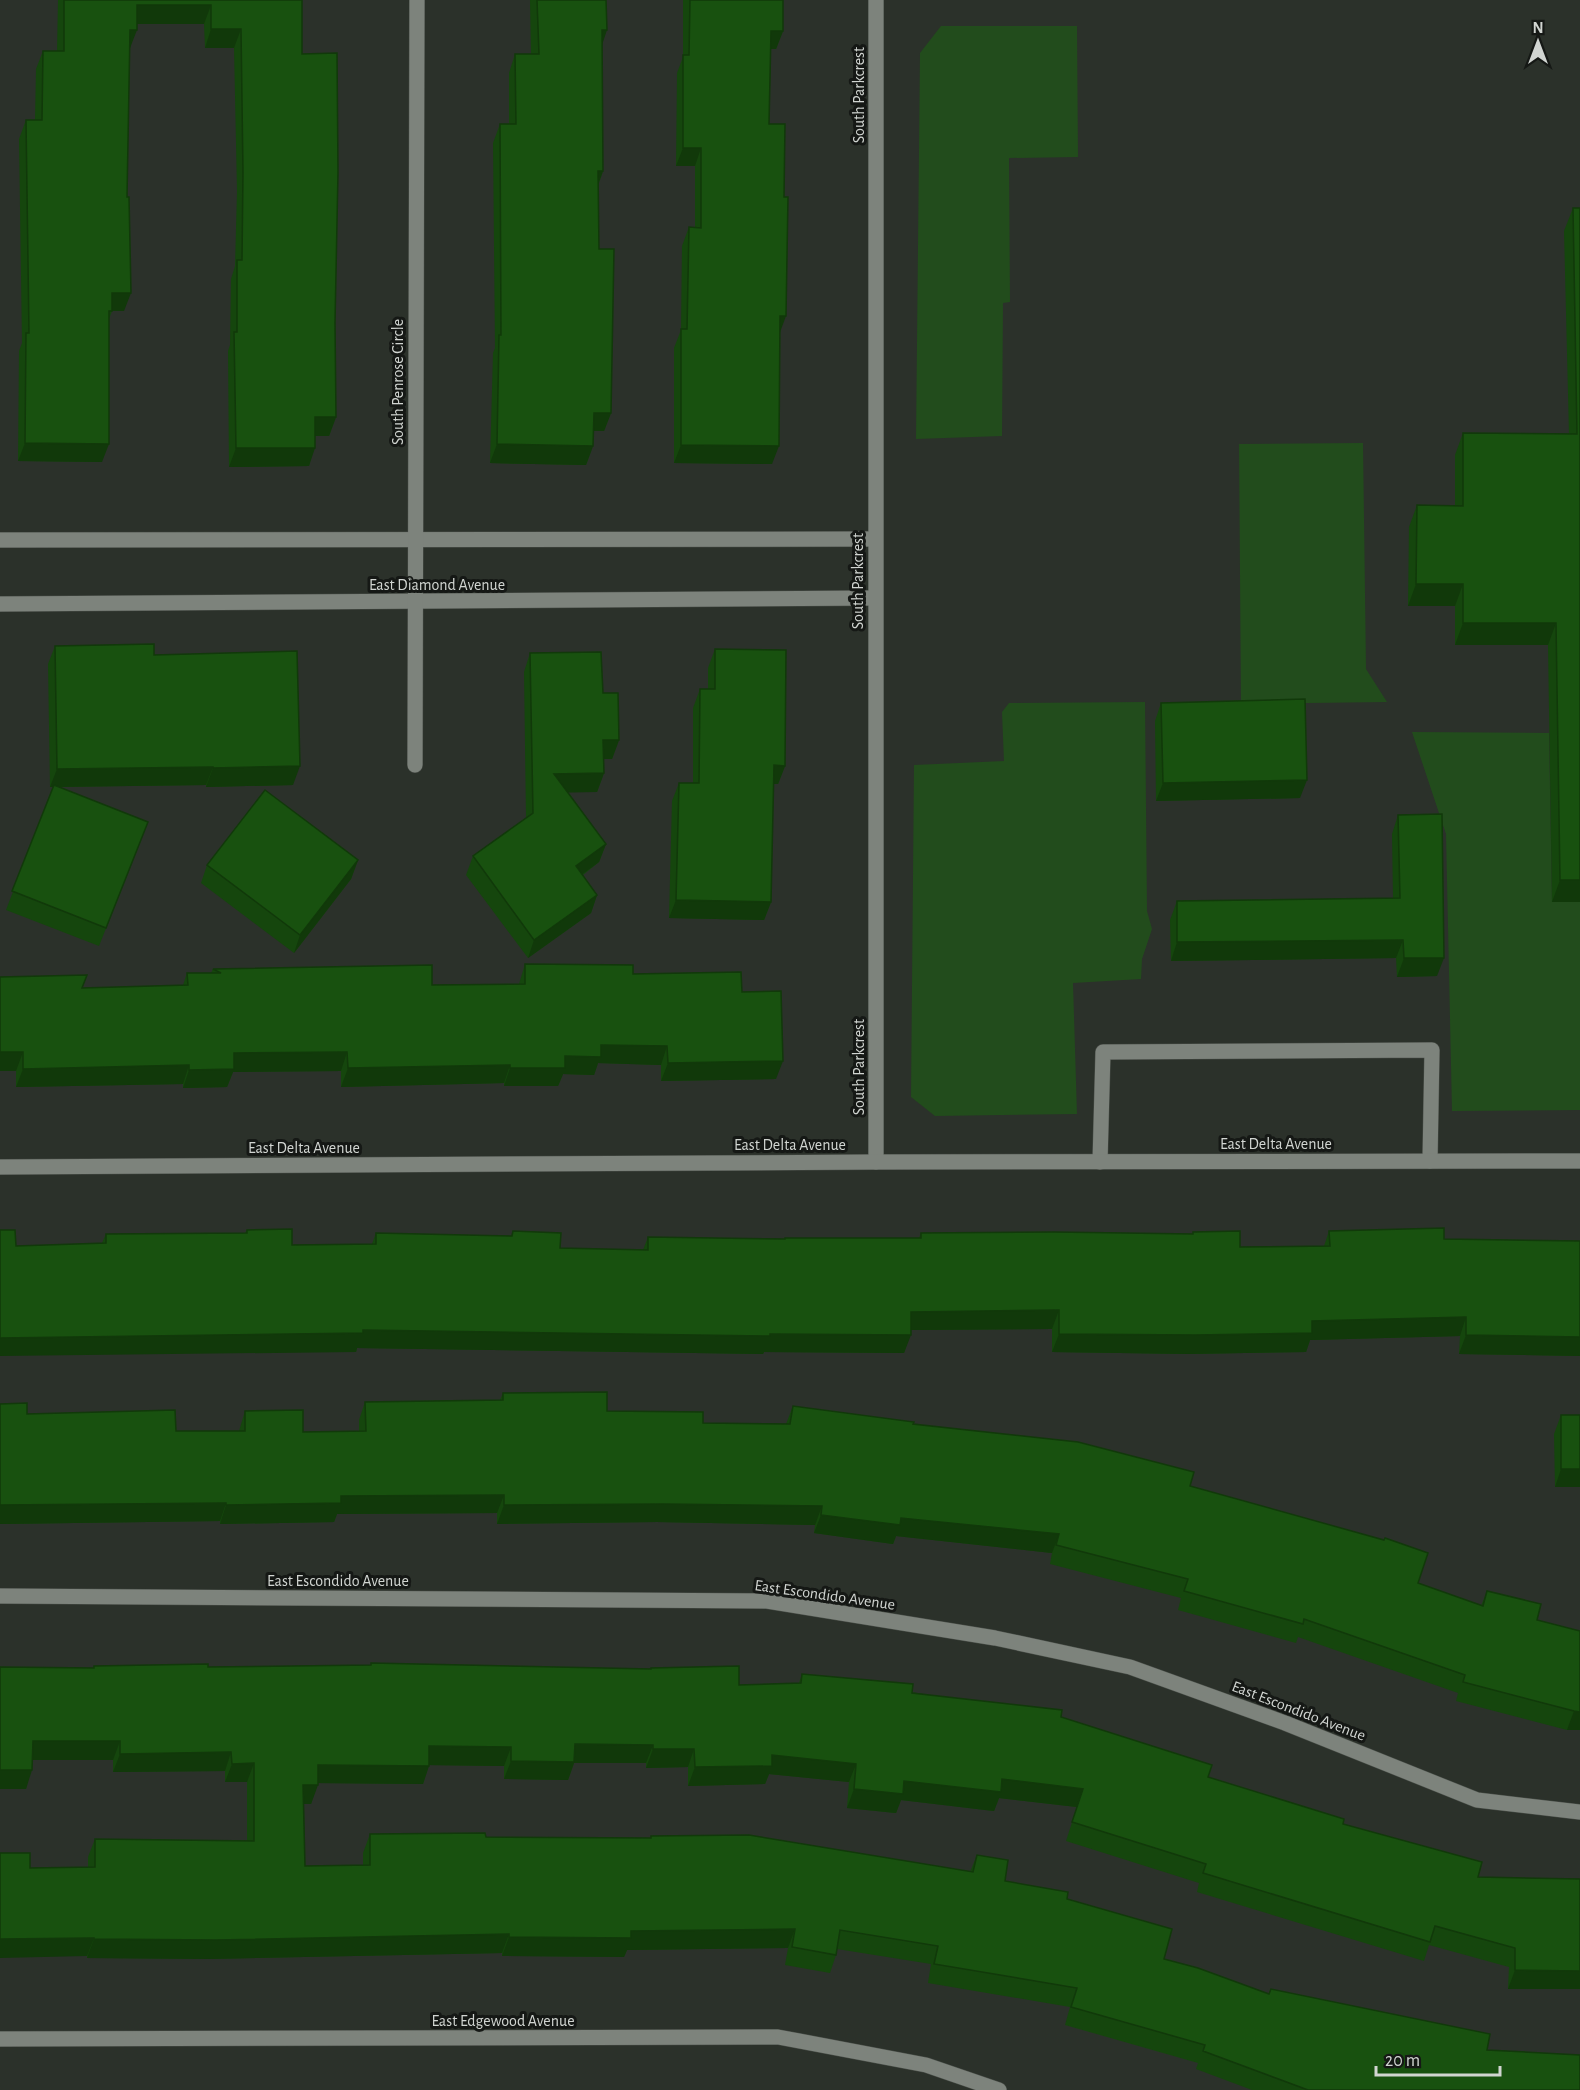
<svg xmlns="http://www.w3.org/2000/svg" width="1580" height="2090" font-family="'Alegreya Sans',sans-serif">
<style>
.green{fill:#224c1c}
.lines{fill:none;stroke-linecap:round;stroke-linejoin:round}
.minor-casing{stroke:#494e48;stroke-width:16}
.minor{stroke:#7d837c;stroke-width:15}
.wall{fill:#15460d}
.shaded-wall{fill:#11390a}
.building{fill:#18510f;stroke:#11390a;stroke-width:1.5}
.labels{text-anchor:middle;stroke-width:6;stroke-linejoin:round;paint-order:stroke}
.street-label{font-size:16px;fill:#d1d5d1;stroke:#151815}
</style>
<rect width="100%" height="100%" fill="#2b312a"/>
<g class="green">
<polygon points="941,26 1077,26 1078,157 1009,158 1010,302 1003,303 1002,436 916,439 920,53"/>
<polygon points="1363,443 1366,669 1387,702 1241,704 1239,444"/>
<polygon points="1145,702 1147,911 1152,929 1142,959 1141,979 1073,983 1077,1114 935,1116 911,1097 914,765 1004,761 1002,712 1009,703"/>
<polygon points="1412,732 1549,733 1552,902 1580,902 1580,1110 1452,1111 1446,834"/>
</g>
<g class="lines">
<g class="minor-casing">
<g id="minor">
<polyline points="0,540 875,539"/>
<polyline points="0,604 875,598"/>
<polyline points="415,765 417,0"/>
<polyline points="876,1162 876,0"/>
<polyline points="1100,1162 1103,1052 1432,1050 1430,1161"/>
<polyline points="0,1167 876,1162 1580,1161"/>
<polyline points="0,1596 767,1601 995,1638 1130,1667 1285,1723 1477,1800 1580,1812"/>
<polyline points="0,2039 778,2037 926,2065 999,2090"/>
</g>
</g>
<use href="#minor" class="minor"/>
</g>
<g class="wall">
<polygon points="58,0 302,0 302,54 335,323 336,417 329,436 315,436 309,466 229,467 228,351 230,345 231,279 235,266 237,191 234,48 205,48 204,24 137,24 130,48 124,311 112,311 109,319 102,462 18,461 19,351 22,343 19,139 26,120 35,120 36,69 43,51 57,51"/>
<polygon points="530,0 606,0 602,44 603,171 598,186 599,249 611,413 604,431 593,431 593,446 586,465 490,463 493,353 495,348 493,143 500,124 509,124 509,73 515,54 531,54"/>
<polygon points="683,0 783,0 783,31 776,49 771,49 769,124 780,334 772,464 674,463 674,348 681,330 682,246 689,227 695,228 695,166 676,166 677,73 683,57"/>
<polygon points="1573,208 1580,208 1580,902 1552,902 1548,645 1455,645 1455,606 1408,606 1409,527 1417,505 1455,505 1455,455 1463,433 1569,434 1564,231"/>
<polygon points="55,646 154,655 293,785 206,787 206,785 59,787 141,840 99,946 6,910 53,787 50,787 48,664"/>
<polygon points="715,649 785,766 778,784 773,784 771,902 764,920 669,918 672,801 679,783 693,783 693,708 700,689 708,689 708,668"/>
<polygon points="530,653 603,693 619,740 612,759 604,759 604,773 597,792 568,792 606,844 599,862 583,875 597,895 591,913 528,958 466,875 473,856 526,818 524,672"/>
<polygon points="1161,703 1300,798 1156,801 1155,721"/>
<polygon points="1398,815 1437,976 1397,977 1396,958 1171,961 1170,920 1177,901 1393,898 1392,834"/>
<polygon points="358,860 351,879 294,953 201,883 207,865"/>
<polygon points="525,964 633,974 742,992 776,1079 661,1081 661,1065 598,1063 594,1075 563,1074 558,1086 504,1086 504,1083 341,1087 341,1071 233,1072 227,1087 183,1088 183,1084 16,1087 16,1071 0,1071 82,988 183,985 187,973 211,973 213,969 432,985 519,984"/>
<polygon points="247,1230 292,1245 372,1244 376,1233 511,1236 513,1231 560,1248 643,1250 648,1237 784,1239 919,1238 921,1233 1240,1247 1324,1246 1329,1231 1444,1239 1580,1241 1580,1356 1459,1354 1460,1336 1310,1340 1306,1352 1188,1354 1052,1352 1052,1329 911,1330 904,1353 764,1352 763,1354 357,1348 356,1352 16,1246 102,1243 106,1234 245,1233"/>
<polygon points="503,1393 607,1411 703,1423 786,1424 793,1406 913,1424 1190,1486 1418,1583 1481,1606 1487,1591 1537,1620 1580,1631 1580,1730 1567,1730 1456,1701 1458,1693 1298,1637 1296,1643 1178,1610 1181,1598 1050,1564 1052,1553 896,1536 893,1544 814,1533 815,1525 657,1522 497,1524 497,1513 337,1514 334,1522 220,1524 220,1521 0,1524 0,1404 27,1414 176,1431 239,1431 245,1411 303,1432 359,1431 359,1420 365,1402 500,1400"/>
<polygon points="1561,1415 1580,1487 1555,1487 1554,1434"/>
<polygon points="371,1663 739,1685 799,1683 802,1674 1061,1717 1208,1777 1343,1824 1478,1877 1580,1879 1580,1989 1508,1989 1509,1967 1429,1945 1424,1961 1197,1892 1199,1883 1066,1841 1077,1807 999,1798 994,1811 901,1800 896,1813 847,1808 849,1782 769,1774 765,1784 688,1786 688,1767 646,1768 646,1763 574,1763 568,1780 504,1779 504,1766 429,1765 423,1784 318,1783 311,1804 304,1804 305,1866 363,1865 363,1853 370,1834 486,1837 970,1872 977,1855 1005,1881 1067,1899 1164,1959 1269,1994 1487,2050 1580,2090 1252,2090 1196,2069 1198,2063 1065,2025 1070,2007 928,1983 931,1964 837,1949 836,1955 830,1973 785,1965 788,1948 627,1950 624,1957 502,1956 502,1953 209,1959 87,1958 87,1956 30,1868 88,1867 88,1857 95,1839 247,1841 247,1782 225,1782 225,1771 113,1772 113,1760 33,1760 26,1789 0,1789 0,1667 93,1668 94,1666 208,1667 371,1665"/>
</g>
<g class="shaded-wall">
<polygon points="137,5 211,5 204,24 130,24"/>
<polygon points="211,29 241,29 234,48 205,48"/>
<polygon points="130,30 137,30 130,48"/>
<polygon points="602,30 607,30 601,48"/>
<polygon points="771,31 783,31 776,49 764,49"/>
<polygon points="683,148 701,148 695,166 676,166"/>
<polygon points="598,171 603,171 596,190"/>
<polygon points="112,293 131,293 124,311 105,311"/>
<polygon points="780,316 786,316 779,335"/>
<polygon points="594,413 611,413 604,431 587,431"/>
<polygon points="315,417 336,417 329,436 309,436"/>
<polygon points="25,443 109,444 102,462 18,461"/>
<polygon points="497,444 593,446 586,465 490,463"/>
<polygon points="681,445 779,446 772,464 674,463"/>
<polygon points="236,448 315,448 309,466 229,467"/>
<polygon points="1416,584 1463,584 1455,606 1408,606"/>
<polygon points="1463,623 1556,623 1548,645 1455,645"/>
<polygon points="603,740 619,740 612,759 596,759"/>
<polygon points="774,765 785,766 778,784 767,784"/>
<polygon points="300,766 293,785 206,787 213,768"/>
<polygon points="213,767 206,785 50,787 57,769"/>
<polygon points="604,773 597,792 547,793 554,774"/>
<polygon points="1307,780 1300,798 1156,801 1163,783"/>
<polygon points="606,844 599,862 569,884 576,866"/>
<polygon points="358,860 351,879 294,953 300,935"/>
<polygon points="1560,880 1580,880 1580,902 1552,902"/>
<polygon points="597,895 591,913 528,958 534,940"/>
<polygon points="676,900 771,902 764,920 669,918"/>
<polygon points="1403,940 1396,958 1171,961 1177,942"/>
<polygon points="1404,958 1444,958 1437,976 1397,977"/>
<polygon points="601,1045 667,1046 661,1065 598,1063 594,1075 563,1074 558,1086 504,1086 510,1068 565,1056"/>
<polygon points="0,1052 23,1052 16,1071 0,1071"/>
<polygon points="347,1052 341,1071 233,1072 227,1087 183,1088 189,1070 234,1053"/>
<polygon points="783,1061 776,1079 661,1081 668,1063"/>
<polygon points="189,1065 183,1084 16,1087 23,1069"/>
<polygon points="510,1065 504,1083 341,1087 348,1068"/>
<polygon points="1059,1310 1052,1329 904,1330 911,1312"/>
<polygon points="1466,1317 1460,1336 1310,1340 1306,1352 1188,1354 1052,1352 1059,1334 1312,1321"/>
<polygon points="363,1330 770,1334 911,1335 904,1353 764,1352 763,1354 357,1348 356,1352 0,1356 0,1338"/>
<polygon points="1466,1335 1580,1337 1580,1356 1459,1354"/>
<polygon points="1561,1469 1580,1469 1580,1487 1555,1487"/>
<polygon points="504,1495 497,1513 337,1514 334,1522 220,1524 226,1505 341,1496"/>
<polygon points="226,1503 220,1521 0,1524 0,1505"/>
<polygon points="663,1504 822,1506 815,1525 657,1522 497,1524 504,1505"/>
<polygon points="821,1515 901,1518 1059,1534 1052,1553 896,1536 893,1544 814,1533"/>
<polygon points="1574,1711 1580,1712 1580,1730 1567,1730"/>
<polygon points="33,1741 120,1741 113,1760 26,1760"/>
<polygon points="575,1744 653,1745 646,1763 574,1763 568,1780 504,1779 511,1761"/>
<polygon points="429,1746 511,1747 504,1766 423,1765"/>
<polygon points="653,1749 694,1749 688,1767 646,1768"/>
<polygon points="231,1752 225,1771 113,1772 120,1754"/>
<polygon points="772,1755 856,1764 849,1782 769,1774 765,1784 688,1786 695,1767"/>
<polygon points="254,1763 247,1782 225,1782 232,1764"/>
<polygon points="318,1765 429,1766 423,1784 311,1783"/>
<polygon points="0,1770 32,1770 26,1789 0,1789"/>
<polygon points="1002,1779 1083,1789 1077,1807 999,1798 994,1811 901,1800 896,1813 847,1808 854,1789 904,1781"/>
<polygon points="303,1785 318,1785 311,1804 297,1804"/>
<polygon points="795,1929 788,1948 627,1950 624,1957 502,1956 509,1937 631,1931"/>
<polygon points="509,1934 502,1953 209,1959 87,1958 94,1939"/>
<polygon points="94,1938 87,1956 0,1958 0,1939"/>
<polygon points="1515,1970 1580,1971 1580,1989 1508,1989"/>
</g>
<g class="building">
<polygon points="64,0 302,0 302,54 337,53 338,172 335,323 336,417 315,417 315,448 236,448 234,332 237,332 237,260 242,260 243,172 241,29 211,29 211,5 137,5 137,30 130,30 127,197 129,197 131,293 112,293 112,311 109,311 109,444 25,443 26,333 29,333 26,120 42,120 43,51 64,51"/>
<polygon points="537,0 606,0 607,30 602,30 603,171 598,171 599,249 614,249 611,413 594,413 593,446 497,444 499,335 501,335 500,124 516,124 515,54 539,54"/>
<polygon points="690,0 783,0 783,31 771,31 769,124 785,124 784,197 788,197 786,316 780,316 779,446 681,445 681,329 687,329 689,227 701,228 701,148 683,148 683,55 689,55"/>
<polygon points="1573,208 1580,208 1580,880 1560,880 1556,623 1463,623 1463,584 1416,584 1417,505 1463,506 1463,433 1577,434"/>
<polygon points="154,644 154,655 297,651 300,766 213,768 213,767 57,769 55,646"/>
<polygon points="715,649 786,650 785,766 774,765 771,902 676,900 679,783 699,783 700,689 715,689"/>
<polygon points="601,652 603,693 618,693 619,740 603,740 604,773 554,774 606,844 576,866 597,895 534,940 473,856 533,813 530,653"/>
<polygon points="1305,699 1307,780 1163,783 1161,703"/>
<polygon points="54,785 148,822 106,928 12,891"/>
<polygon points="265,790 358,860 300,935 207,865"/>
<polygon points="1442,814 1444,958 1404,958 1403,940 1177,942 1177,901 1400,898 1398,815"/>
<polygon points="525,964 633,965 633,974 741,972 742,992 781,991 783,1061 668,1063 667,1046 601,1045 601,1057 565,1056 565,1068 510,1068 510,1065 348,1068 347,1052 234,1053 234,1069 189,1070 189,1065 23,1069 23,1052 0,1052 0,977 87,975 82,988 188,985 187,973 221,973 213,969 432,965 432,985 525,984"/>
<polygon points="1444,1228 1444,1239 1580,1241 1580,1337 1466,1335 1466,1317 1312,1321 1312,1333 1195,1335 1059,1334 1059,1310 911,1312 911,1335 770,1334 770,1336 363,1330 363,1333 0,1338 0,1230 15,1230 16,1246 106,1243 106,1234 247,1233 247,1230 292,1229 292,1245 376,1244 376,1233 512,1236 513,1231 561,1233 560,1248 648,1250 648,1237 785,1239 785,1238 921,1238 921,1233 1054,1232 1193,1234 1193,1232 1240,1231 1240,1247 1330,1246 1329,1231"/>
<polygon points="607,1392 607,1411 703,1412 703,1423 790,1424 793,1406 914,1422 913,1424 1078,1442 1194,1472 1190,1486 1384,1540 1385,1538 1428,1553 1418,1583 1483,1606 1487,1591 1541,1604 1537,1620 1580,1631 1580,1712 1574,1711 1463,1682 1465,1675 1304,1619 1303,1624 1184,1591 1188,1579 1056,1545 1059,1534 901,1518 900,1525 821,1515 822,1506 663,1504 504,1505 504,1495 341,1496 341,1503 226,1505 226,1503 0,1505 0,1404 27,1403 27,1414 175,1410 176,1431 245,1431 245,1411 303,1410 303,1432 366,1431 365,1402 503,1400 503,1393"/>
<rect x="1561" y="1415" width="19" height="54"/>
<polygon points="371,1663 651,1669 651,1668 739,1666 739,1685 801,1683 802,1674 913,1684 912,1693 1062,1710 1061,1717 1212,1765 1208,1777 1344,1819 1343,1824 1482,1862 1478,1877 1580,1879 1580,1971 1515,1970 1515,1948 1435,1926 1430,1942 1203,1873 1206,1864 1072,1822 1083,1789 1002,1779 1001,1792 904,1781 903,1794 854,1789 856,1764 772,1755 772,1766 695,1767 694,1749 653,1749 653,1745 575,1744 574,1762 511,1761 511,1747 429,1746 429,1766 318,1765 318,1785 303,1785 305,1866 370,1865 370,1834 485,1833 486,1837 651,1838 651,1836 749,1835 973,1872 977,1855 1008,1860 1005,1881 1068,1892 1067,1899 1172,1929 1164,1959 1198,1968 1269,1994 1271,1989 1490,2034 1487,2050 1580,2055 1580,2090 1308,2090 1203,2051 1205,2045 1071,2007 1077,1988 934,1964 938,1946 840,1930 836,1955 792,1947 795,1929 631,1931 631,1938 509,1937 509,1934 216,1940 94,1939 94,1938 0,1939 0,1853 30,1853 30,1868 95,1867 95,1839 254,1841 254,1763 232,1764 231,1752 120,1754 120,1741 33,1741 32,1770 0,1770 0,1667 94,1668 94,1666 208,1664 208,1667 371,1665"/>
</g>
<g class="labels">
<g class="street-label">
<text transform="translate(858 95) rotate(-90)" y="6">South Parkcrest</text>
<text transform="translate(397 382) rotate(-90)" y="6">South Penrose Circle</text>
<text transform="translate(857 581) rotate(-90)" y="6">South Parkcrest</text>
<text x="437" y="590">East Diamond Avenue</text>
<text transform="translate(858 1067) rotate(-90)" y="6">South Parkcrest</text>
<text x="1276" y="1149">East Delta Avenue</text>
<text x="790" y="1150">East Delta Avenue</text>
<text x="304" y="1153">East Delta Avenue</text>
<text x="338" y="1586">East Escondido Avenue</text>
<text transform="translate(825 1594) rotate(8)" y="6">East Escondido Avenue</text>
<text transform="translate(1299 1710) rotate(21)" y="6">East Escondido Avenue</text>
<text x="503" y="2026">East Edgewood Avenue</text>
</g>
</g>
<g transform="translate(1538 42)" stroke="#151815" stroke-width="4.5" paint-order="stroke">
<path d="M0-4.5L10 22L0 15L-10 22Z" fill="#d1d5d1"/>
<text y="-9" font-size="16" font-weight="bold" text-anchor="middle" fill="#d1d5d1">N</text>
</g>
<path d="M1376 2066v9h124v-9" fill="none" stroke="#d1d5d1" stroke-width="3"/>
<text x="1385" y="2066" font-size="18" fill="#d1d5d1" stroke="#151815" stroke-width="4.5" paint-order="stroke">20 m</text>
</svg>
